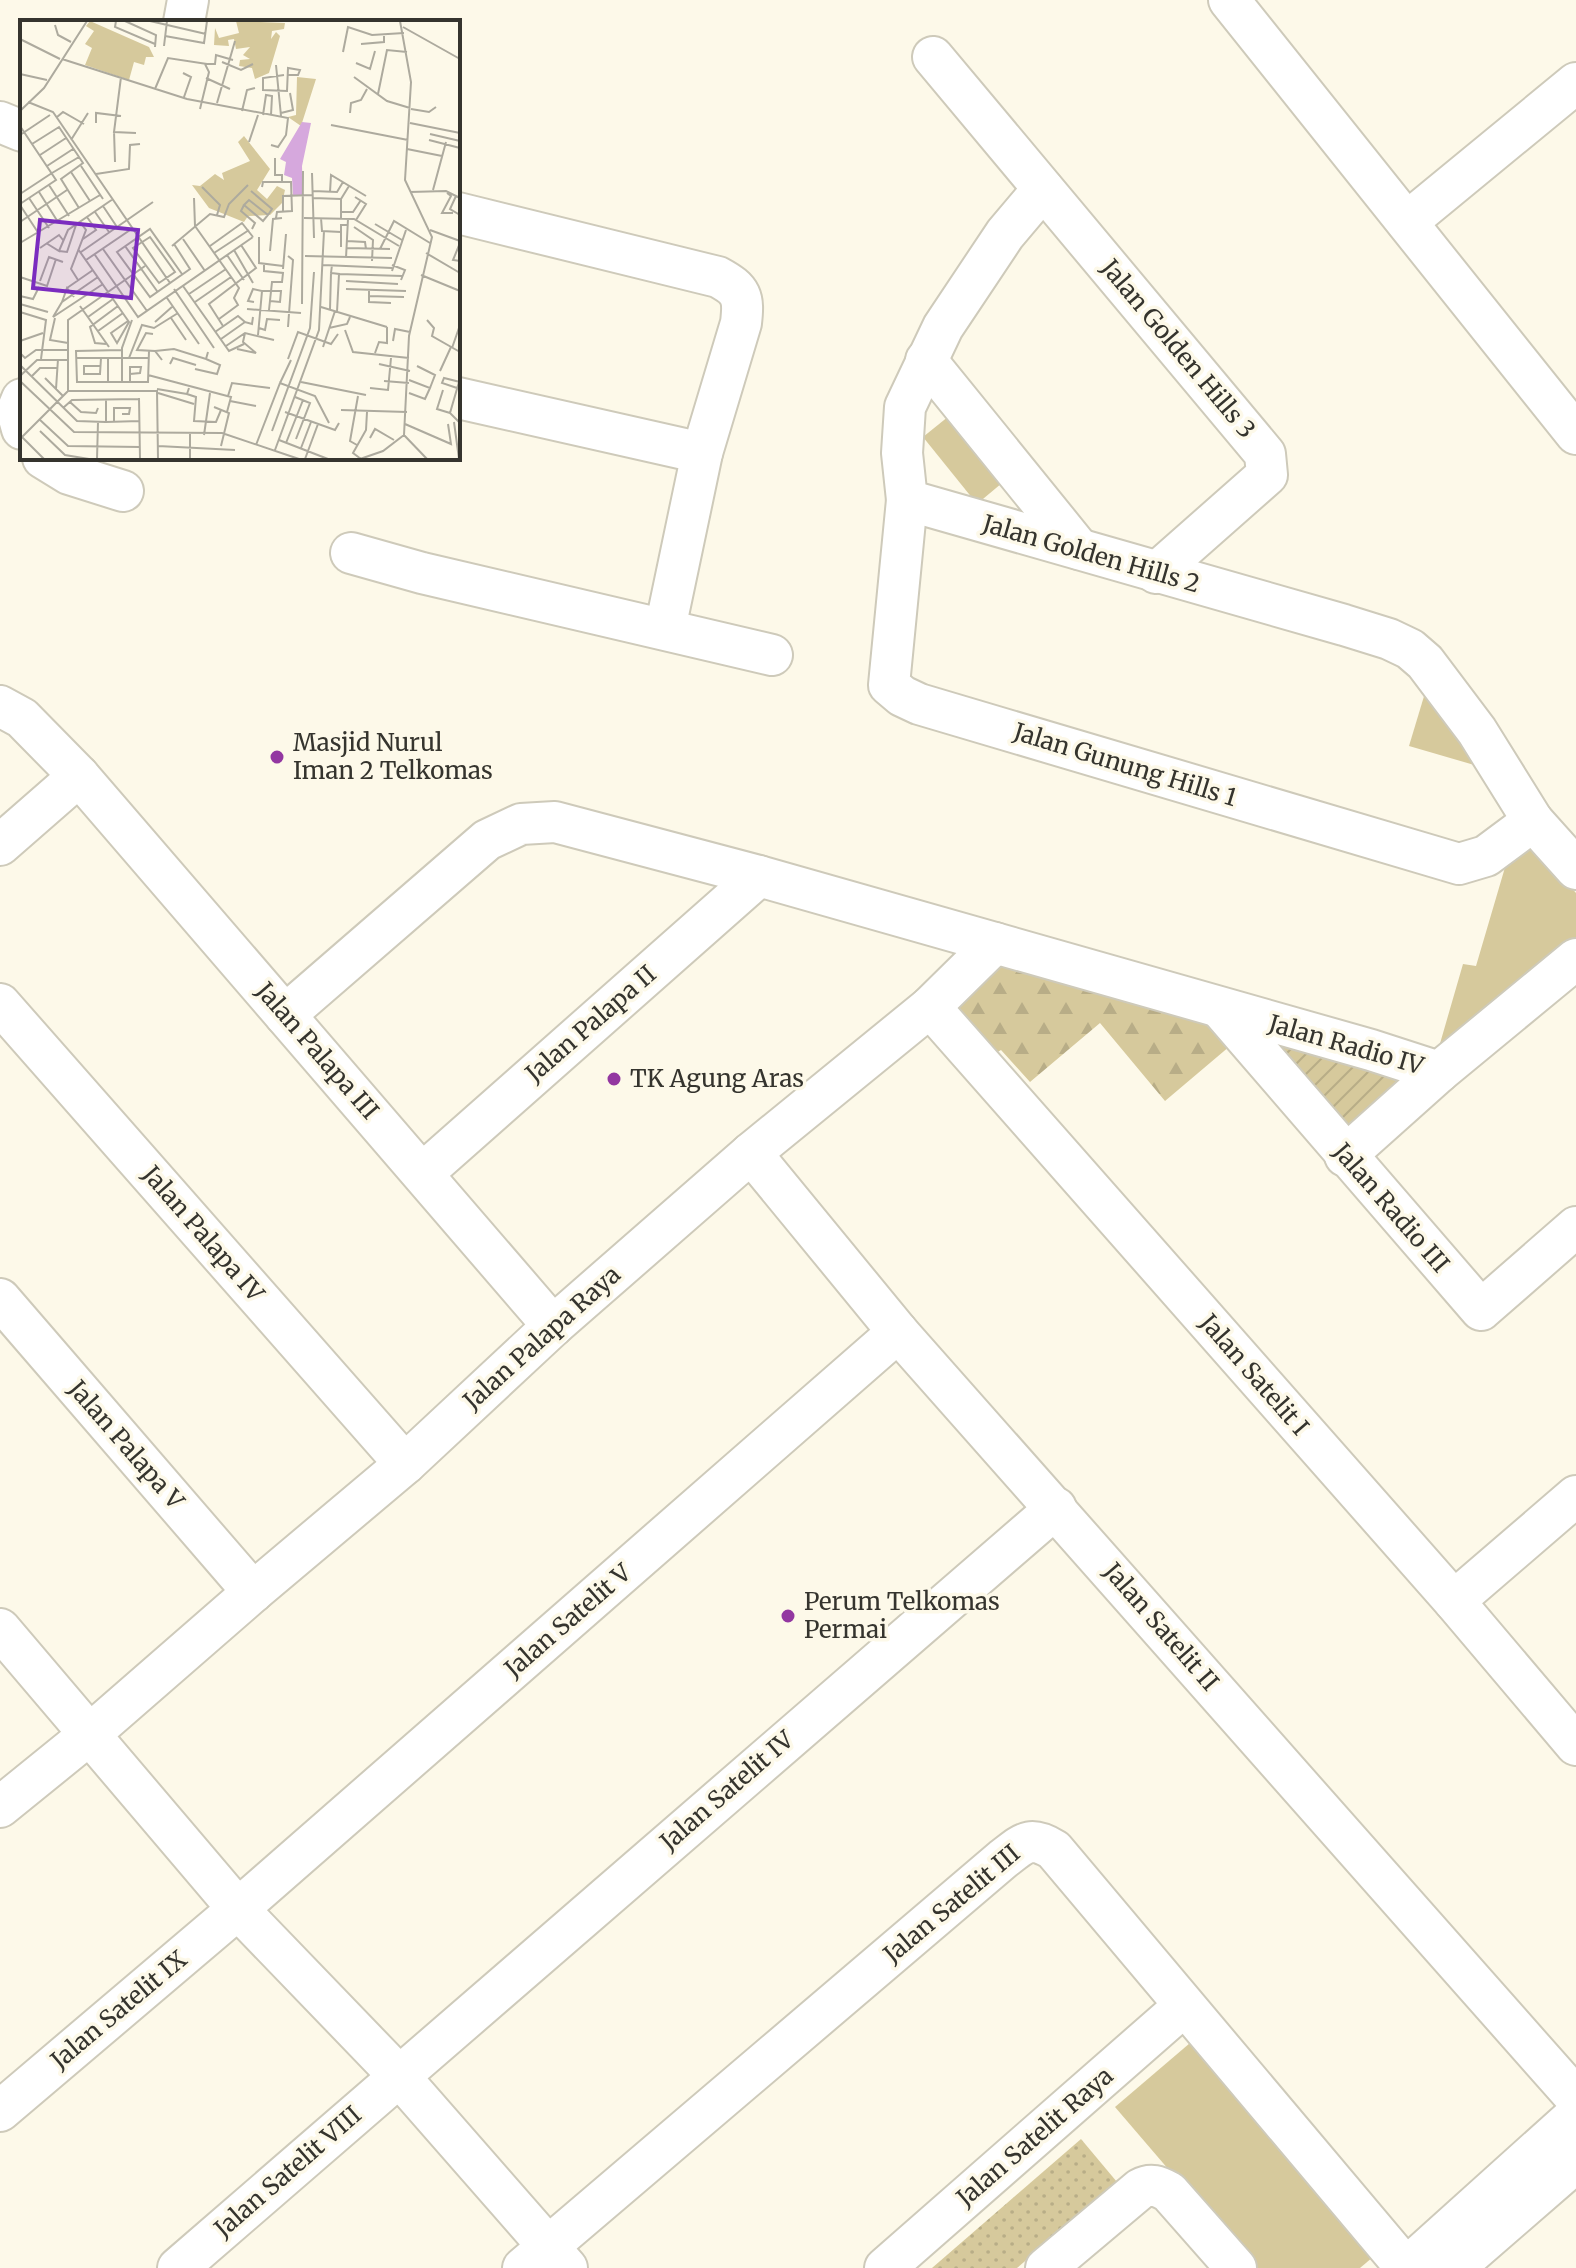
<svg xmlns="http://www.w3.org/2000/svg" width="1576" height="2268" font-family="Merriweather,serif">
<style>
.grass{fill:url(#grass-dots)}
.forest{fill:url(#forest-firs)}
.park{fill:#d6c99c}
.garden{fill:url(#garden-furrows)}
.lines{fill:none;stroke-linecap:round;stroke-linejoin:round}
.street-casing{stroke:#cecaba;stroke-width:44}
.street{stroke:#fff;stroke-width:40}
.poi-dot{fill:#9337a1;stroke:#fdf9e9;stroke-width:3}
.labels{text-anchor:middle;stroke-width:7;stroke-linejoin:round;paint-order:stroke}
.street-label{font-size:24px;fill:#35342e;stroke:#fdf9e9}
.poi-label{font-size:24px;fill:#35342e;stroke:#fdf9e9;text-anchor:start}
.inset-road{fill:none;stroke:#adaa9e;stroke-width:2}
.view{fill:#7b2cbf;fill-opacity:0.15;stroke:#7b2cbf;stroke-width:4}
.inset-edge{fill:none;stroke:#35342e;stroke-width:4}
</style>
<defs>
<pattern id="grass-dots" width="8" height="8" patternUnits="userSpaceOnUse" patternTransform="scale(2)"><rect width="8" height="8" fill="#d6c99c"/><path d="M2 2h.1M6 6h.1" fill="none" stroke="#b8ad87" stroke-width="1.8" stroke-linecap="round"/></pattern>
<pattern id="forest-firs" width="22" height="20" patternUnits="userSpaceOnUse" patternTransform="scale(2)"><rect width="22" height="20" fill="#d6c99c"/><path d="M5 1l3.5 6h-7zM16 11l3.5 6h-7z" fill="#b8ad87"/></pattern>
<pattern id="garden-furrows" width="10" height="10" patternUnits="userSpaceOnUse" patternTransform="scale(2)"><rect width="10" height="10" fill="#d6c99c"/><path d="M-1 1l2-2M0 10L10 0M9 11l2-2" fill="none" stroke="#b8ad87"/></pattern>
</defs>
<rect width="100%" height="100%" fill="#fdf9e9"/>
<polygon class="grass" points="1081,2139 1117,2182 1017,2268 932,2268"/>
<polygon class="forest" points="997,958 1208,1017 1230,1046 1165,1101 1100,1023 1030,1082 1001,1050 996,1053 951,1002"/>
<g class="park">
<polygon points="949,416 1002,483 977,504 923,437"/>
<polygon points="1428,683 1488,769 1409,746"/>
<polygon points="1532,843 1576,893 1576,939 1445,1049 1439,1047 1463,964 1476,966 1506,864"/>
<polygon points="1190,2043 1373,2257 1360,2268 1253,2268 1115,2107"/>
</g>
<polygon class="garden" points="1261,1035 1417,1078 1348,1136"/>
<g class="lines">
<g class="street-casing">
<g id="street">
<polyline points="1229,0 1576,434"/>
<polyline points="184,22 188,0"/>
<polyline points="933,57 1265,454 1267,475 1156,573"/>
<polyline points="0,122 22,131"/>
<polyline points="1043,189 1005,234 943,327 905,407 902,453 907,500 1344,625 1389,639 1410,649 1425,662 1477,731 1533,821 1576,869"/>
<path d="M458,213L718,277C742,290 744,297 741,323L702,453L665,629"/>
<polyline points="1407,222 1576,83"/>
<polyline points="926,360 1079,549"/>
<polyline points="458,398 702,453"/>
<polyline points="22,399 17,411 22,429"/>
<polyline points="43,458 69,474 123,491"/>
<polyline points="907,500 889,685 902,696 919,704 1459,864 1486,856 1533,821"/>
<polyline points="351,553 422,573 772,655"/>
<polyline points="0,706 22,718 79,776 0,845"/>
<polyline points="79,776 553,1326"/>
<polyline points="0,1004 405,1464"/>
<polyline points="930,1007 1454,1601 1576,1745"/>
<polyline points="1220,1008 1481,1310 1576,1227"/>
<polyline points="285,1015 487,840 521,824 555,822 759,876 1371,1050 1439,1072 1576,959"/>
<polyline points="751,1153 898,1332 1576,2098"/>
<polyline points="1345,1156 1439,1072"/>
<polyline points="423,1173 759,876"/>
<polyline points="0,1299 253,1592"/>
<polyline points="1454,1601 1576,1496"/>
<polyline points="0,1629 238,1909 398,2075 567,2268"/>
<polyline points="0,1807 90,1734 253,1592 405,1464 553,1326 751,1153 930,1007 995,943"/>
<polyline points="0,2111 238,1909 898,1332"/>
<polyline points="178,2268 1056,1508"/>
<path d="M523,2268L1003,1859C1024,1843 1030,1835 1054,1850L1406,2268"/>
<polyline points="885,2268 1184,2006"/>
<path d="M1046,2268L1140,2189C1151,2183 1158,2186 1169,2192L1236,2268"/>
<polyline points="1406,2268 1576,2115"/>
<polyline points="1454,2268 1576,2162"/>
</g>
</g>
<use href="#street" class="street"/>
</g>
<g class="poi-dot">
<circle cx="277" cy="757" r="8"/>
<circle cx="614" cy="1079" r="8"/>
<circle cx="788" cy="1616" r="8"/>
</g>
<g class="labels">
<g class="street-label">
<text transform="translate(1178 349) rotate(50)" y="8">Jalan Golden Hills 3</text>
<text transform="translate(1091 554) rotate(16)" y="8">Jalan Golden Hills 2</text>
<text transform="translate(1125 765) rotate(17)" y="8">Jalan Gunung Hills 1</text>
<text transform="translate(591 1024) rotate(-41)" y="8">Jalan Palapa II</text>
<text transform="translate(1346 1045) rotate(16)" y="8">Jalan Radio IV</text>
<text transform="translate(317 1051) rotate(49)" y="8">Jalan Palapa III</text>
<text transform="translate(1391 1208) rotate(49)" y="8">Jalan Radio III</text>
<text transform="translate(203 1234) rotate(49)" y="8">Jalan Palapa IV</text>
<text transform="translate(542 1338) rotate(-42)" y="8">Jalan Palapa Raya</text>
<text transform="translate(1254 1375) rotate(49)" y="8">Jalan Satelit I</text>
<text transform="translate(126 1445) rotate(49)" y="8">Jalan Palapa V</text>
<text transform="translate(568 1621) rotate(-41)" y="8">Jalan Satelit V</text>
<text transform="translate(1161 1627) rotate(49)" y="8">Jalan Satelit II</text>
<text transform="translate(727 1791) rotate(-41)" y="8">Jalan Satelit IV</text>
<text transform="translate(952 1904) rotate(-40)" y="8">Jalan Satelit III</text>
<text transform="translate(119 2010) rotate(-40)" y="8">Jalan Satelit IX</text>
<text transform="translate(1035 2137) rotate(-41)" y="8">Jalan Satelit Raya</text>
<text transform="translate(288 2172) rotate(-41)" y="8">Jalan Satelit VIII</text>
</g>
<g class="poi-label">
<text x="293" y="751">Masjid Nurul<tspan x="293" dy="28">Iman 2 Telkomas</tspan></text>
<text x="630" y="1087">TK Agung Aras</text>
<text x="804" y="1610">Perum Telkomas<tspan x="804" dy="28">Permai</tspan></text>
</g>
</g>
<g transform="translate(20 20)">
<rect width="440" height="440" fill="#fdf9e9"/>
<path d="M70,1L129,27L134,37H126L124,45L114,42L109,60L65,45L72,28L65,24L74,11L66,6Z" fill="#d6c99c"/>
<path d="M216,1L265,3L264,9L252,11L251,19L256,12L260,16L249,53L235,59L232,48L219,46L220,40L230,39L223,35L230,27L216,29L214,19L208,20L209,26L194,25L195,8L199,18L219,13ZM277,57L296,59L281,106L268,97L276,95ZM224,116L250,149L237,170L247,179L257,166L265,170L262,183L250,195L228,196L224,202L189,188L172,165L180,166L195,154L204,160L202,153L230,141L218,122Z" fill="#d6c99c"/>
<path d="M282,102L291,103L282,146L283,175H273L272,158L264,155L266,142L260,139Z" fill="#d6a8dd"/>
<path class="inset-road" d="M96,1L95,7L135,24M105,1L136,15L135,27M130,1L186,14M380,1L391,62L385,160L412,217L389,316L384,415L407,439M35,5L38,15L51,22M383,7L440,39M145,16L184,23L187,1M0,19L40,39M341,24L364,22V14M144,26L147,1M323,32L328,7L352,15L384,13M42,39L167,79L268,98L266,115L258,127L251,125M202,42L221,50L233,44M336,43L350,49L355,31M256,45L261,96M163,53L171,57L164,77M0,54L27,60M264,55L243,58V70L267,71L268,48L280,50L278,55H268M101,57L94,112L116,113M334,57L367,81L390,88M186,58L210,69M135,69L148,38L187,44H195L196,35L213,40M358,74L367,30L387,32M8,82L33,92L150,263M197,83L215,21M180,89L189,52L185,44M391,89L409,92L416,87M0,91L24,68L67,1M222,91L227,70L235,68M261,93L273,90L270,73M330,93L331,83L341,80L347,69M243,95L246,75L252,76L251,95M37,97L43,92L64,104M76,103V93L101,96M390,103L440,113M311,105L388,120M0,106L36,160L0,184M94,111L95,142M410,114L440,121M0,115L30,95M51,120L68,93M409,120L440,128M229,122L238,95M12,124L39,107L63,143L41,159L59,188M387,129L422,136M20,135L46,118M255,138V155H262V161M27,146L53,129M61,146L83,179M51,152L70,181M32,153L59,137M292,153L294,218M76,154L109,149L110,125L120,124M29,165L49,196M182,167L200,185L197,195M242,167L243,162H271L272,191L257,192L256,198M413,170L426,122M231,171L252,189L248,195L243,201L224,185L229,180L248,195M293,171L317,172L323,162M19,172L38,202M310,172L311,155L346,176M390,172L426,171L440,178M427,173L431,176L422,193H433M0,174L32,153M436,176L430,189L440,195M335,177L346,184L336,200M9,178L29,208M174,178L175,206L219,268L214,278L218,285L199,299M293,178L321,179M0,185L19,214M224,185L221,191L235,203L232,209M83,186L97,207M263,191V176L293,175M75,192L89,212M321,192H333L341,180M284,198L334,199L379,226M301,198L302,211L321,212M321,198V179L329,166M0,202L47,170M355,204L382,220M334,207L353,220L352,241M410,210L440,221M130,217L155,252L139,263L113,228ZM239,217V243L263,246M63,219L76,210L67,197M163,219L185,251M327,221L345,222L346,229M0,223L80,175M26,223L39,231L48,210L93,179M440,223L433,240L440,241M154,224L170,249L130,277L97,232L130,209L162,254M105,226L137,271M152,226L190,194L204,197L209,184L228,165M190,226L222,203L233,217M321,227V205H327M20,228L39,215L43,220M327,228L370,229M58,229L109,302L97,323L91,313L108,301M83,229L127,291M360,229L374,201L410,223M214,230L233,263M39,231L47,232L56,205M250,231L253,199L262,198M61,232L133,182M194,233L229,210M406,233L440,253M75,235L118,297L233,217M207,235L224,260M285,236L372,238M326,238L328,199M66,240L113,208M244,244V251L263,253L262,262H252L249,290M303,245L372,248M312,245L311,253L319,254L317,292M372,245L385,250L381,260M263,249L266,214M372,251L386,210M319,254L382,256M401,255L440,271M0,257L27,266L36,239M78,257L42,282L33,297L83,264M58,260L51,249L66,210L60,202M20,261L29,237L43,242M326,261L378,264M163,266L209,331L224,324M47,268L73,250M154,269L194,328M326,269L386,271M349,269V282L371,283M242,271H261L260,282L250,281M169,274L206,249M0,276L13,279L19,267M349,276L384,277M147,278L179,324M42,282L47,268L54,277M175,282L211,257M234,282L228,281L233,269L242,271L238,315M0,284L28,292M282,284L283,151M60,286L89,327M301,287L367,307M227,289L281,293M310,289L311,253M0,292L26,300L21,339M68,297L93,279M35,298L30,320L48,323M151,298L166,320M407,300L414,308L412,316L440,332M135,302L153,286M203,306L189,284L236,248L221,225M268,307L273,240L268,236M239,308L245,310L247,299L260,300M309,308L327,304L330,297M325,310L333,332L389,338M78,311L103,293M195,312L218,296L225,302M133,314L126,313L117,330L135,331L142,340M201,319L225,302L232,304L233,297M0,321L23,313M373,321L375,309L390,312M86,324L75,323L70,307L98,286M206,326L225,313L254,320M303,327L315,291M432,328L440,305M217,329L236,333L223,322L225,313M102,330L56,331L57,362H128L129,331M135,331L154,329L186,339L188,332M0,333L5,338L16,330H47M355,333L359,322L367,323V307M56,338H128M109,338L122,305L134,308L158,293M268,339L278,312L311,324L318,314M150,344L153,338L176,345M359,344L390,351M0,345L57,401L86,402M397,346L415,355L410,368M175,349L197,354L200,345L186,339M420,351L431,327M64,354H80L81,338M64,355V346H80M128,355L211,377L207,392M0,356L17,340H47M12,356L20,348H38M25,358L43,376M0,361L54,412L202,413L279,439M364,361L389,363M102,362V328L112,300M110,362V347H121L120,353L110,354M281,362L346,375M439,362L430,393L440,403M88,363V338M260,363L271,340M169,368L167,374L176,377L174,401L196,402L201,390M350,368L368,370L371,338M437,368L422,363L424,358L440,362M36,369L38,339M137,369L167,374M137,370L138,439M423,370L417,389L430,393M48,371H137M138,373L174,384M389,373L405,379L410,368L389,360M208,376L212,363L250,368M275,377L290,383L276,419M119,378L120,439M86,380V402L120,401M210,381L236,386M50,382L61,392L76,393L78,388M194,387L209,393L201,426M43,388L52,380L119,379M321,390L387,392M265,392L315,410L319,403M19,399L48,426L120,427M94,402V388H110L109,394H102M434,402L439,439M385,404L431,424L428,404M20,411L45,435L69,439M252,411L290,308L294,252M170,413V439M184,415L190,373M2,417L24,439M350,418L355,409L374,420M0,419L48,371V300L125,246M259,420L308,439M266,423L283,380M236,425L260,363L295,376L309,403M337,425L330,421L338,376M138,426L215,430M281,428L291,402M255,430L299,310L304,211M77,439L78,402M285,439L298,404M340,439L363,431L384,415M341,439L333,433L346,410L347,392"/>
<path class="view" d="M20,200L118,210L111,278L13,268Z"/>
<rect width="440" height="440" class="inset-edge"/>
</g>
</svg>
